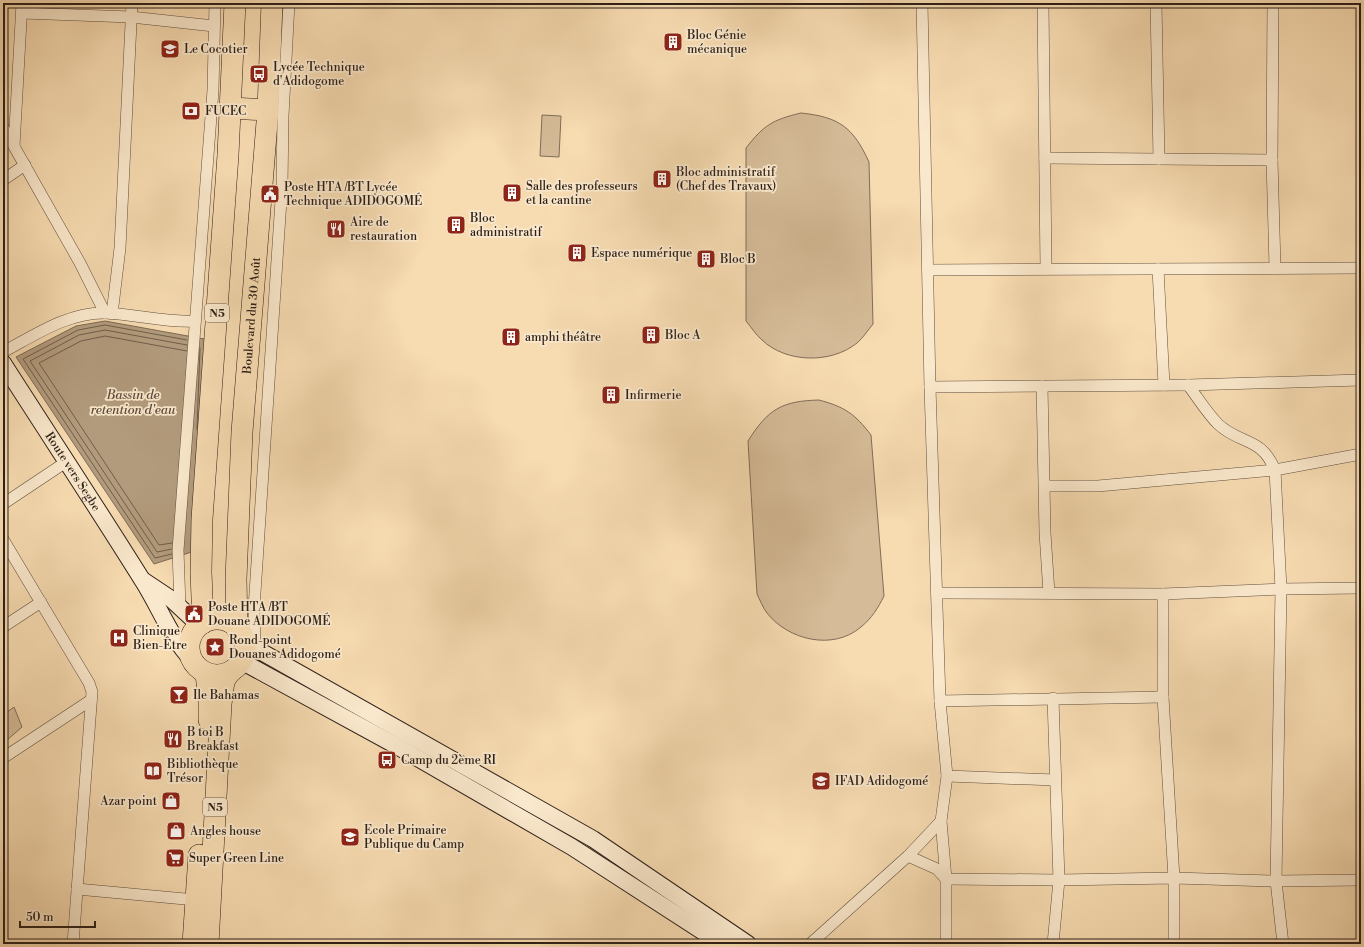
<svg xmlns="http://www.w3.org/2000/svg" width="1364" height="947" font-family="'Libre Bodoni',serif">
<style>
.green{fill:#d5bb97;stroke:#816d58}
.water{fill:#b29b7d;stroke:#7d6955}
.lines{fill:none;stroke-linecap:round;stroke-linejoin:round}
.shore{stroke:#705d4a;stroke-width:1}
.street-casing{stroke:#604e3e;stroke-width:12}
.secondary-casing{stroke:#2d1f18;stroke-width:18}
.highway-casing{stroke:#2d1f18;stroke-width:22}
.street{stroke:#fae8cc;stroke-width:11}
.secondary{stroke:#fae8cc;stroke-width:16}
.highway{stroke:#f7dbb1;stroke-width:21}
.labels{text-anchor:middle;stroke-width:3.5;stroke-linejoin:round;paint-order:stroke}
.shield{fill:#fae8cc;stroke:#6a5b4e;stroke-width:1}
.shield-label{font-size:11px;font-weight:bold;fill:#2d1f18}
.poi-label{font-size:12px;fill:#2d1f18;stroke:#fae8cc;text-anchor:start}
.street-label{font-size:12px;fill:#2d1f18;stroke:#fae8cc}
.water-label{font-size:13px;font-style:italic;fill:#5c4a3b;stroke:#fae8cc}
</style>
<rect width="100%" height="100%" fill="#f7dbb1"/>
<filter id="stains"><feTurbulence type="fractalNoise" baseFrequency=".005" numOctaves="4"/><feColorMatrix values="0 0 0 0 .2 0 0 0 0 .09 0 0 0 0 .02 0 0 0 .5 -.17"/></filter>
<radialGradient id="worn" r=".72"><stop offset=".6" stop-color="#630" stop-opacity="0"/><stop offset="1" stop-color="#630" stop-opacity=".3"/></radialGradient>
<g class="green">
<path d="M801,113C839,117 853,127 869,162L873,324C868,330 863,338 857,343C831,364 786,363 762,340C756,335 751,327 746,321V148C764,125 772,120 801,113Z"/>
<polygon points="542,115 561,116 559,157 540,156"/>
<path d="M819,400C845,407 855,414 871,435L884,596C878,608 872,618 861,627C833,651 788,640 767,613C763,608 760,600 757,594L748,441C768,409 782,401 819,400Z"/>
<polygon points="14,707 22,727 7,740 3,734 3,715"/>
</g>
<polygon class="water" points="105,321 210,340 201,549 154,564 16,357 76,326"/>
<g class="lines">
<g class="shore">
<polyline points="197,429 200,348"/>
<polyline points="172,543 159,545 39,363 81,341 105,336 187,351"/>
<polyline points="172,549 157,552 30,361 79,335 105,330 187,345"/>
<polyline points="172,554 155,558 23,359 78,330 105,325 187,340"/>
</g>
<g class="street-casing">
<g id="street">
<polyline points="922,3 930,387 940,701 947,776 941,821 946,879 946,944"/>
<polyline points="1043,3 1046,269"/>
<polyline points="1156,3 1159,159"/>
<polyline points="1273,3 1272,160 1275,267"/>
<polyline points="22,13 131,17 214,26"/>
<polyline points="3,127 80,263 105,313"/>
<polyline points="14,146 22,3"/>
<polyline points="1045,158 1272,160"/>
<polyline points="3,180 25,165"/>
<polyline points="1158,269 1164,385"/>
<polyline points="928,270 1361,268"/>
<polyline points="112,314 120,248 132,3"/>
<path d="M3,352C35,335 68,312 106,313C135,314 165,323 195,321"/>
<path d="M1188,385C1198,398 1207,413 1218,424C1240,445 1261,436 1275,470L1281,589L1276,881L1283,944"/>
<polyline points="1042,386 1045,533 1049,593"/>
<polyline points="930,387 1188,385 1361,380"/>
<polyline points="1045,486 1098,486 1275,470 1361,454"/>
<polyline points="3,504 66,462"/>
<polyline points="3,539 89,683 92,692 73,944"/>
<polyline points="937,593 1163,594 1281,589 1361,588"/>
<polyline points="1163,594 1163,697 1174,878 1174,944"/>
<polyline points="180,607 178,550 213,90 215,3"/>
<polyline points="3,627 41,602"/>
<polyline points="255,649 254,608 282,185 283,116 289,3"/>
<polyline points="940,701 1163,697"/>
<polyline points="3,758 91,700"/>
<polyline points="947,776 1055,780"/>
<polyline points="908,856 937,869 946,879 1059,880 1174,878 1276,881 1361,880"/>
<polyline points="77,889 196,900"/>
<polyline points="810,944 908,856 941,821"/>
<polyline points="1053,944 1059,880 1053,698"/>
</g>
</g>
<g class="secondary-casing">
<g id="secondary">
<path id="s1" d="M3,363C49,435 96,506 141,578C159,605 169,636 192,660"/>
<polyline points="144,581 171,599 199,625"/>
<polyline points="244,642 593,839 748,944"/>
<polyline points="241,661 395,745 572,847 722,944"/>
</g>
</g>
<g class="highway-casing">
<g id="highway">
<polyline points="230,108 268,110"/>
<circle cx="217" cy="647" r="28"/>
<polyline points="203,623 201,572 202,519 228,155 235,3"/>
<path id="s2" d="M237,629L236,579L242,432L268,110L272,3"/>
<polyline points="206,673 209,702 209,720"/>
<polyline points="193,944 199,855"/>
<polyline points="208,944 221,704 224,681 230,672"/>
</g>
</g>
<use href="#street" class="street"/>
<use href="#secondary" class="secondary"/>
<use href="#highway" class="highway"/>
</g>
<defs>
<g id="building-square" transform="scale(1)"><rect x="-9" y="-9" width="18" height="18" rx="4" fill="#8f2418" stroke="#fae8cc"/><path d="M-4-6H4V6H1V3H-1V6H-4ZM-2.5-4.3h1.7v1.8h-1.7ZM.8-4.3h1.7v1.8H.8ZM-2.5-1h1.7V.8h-1.7ZM.8-1h1.7V.8H.8Z" fill="#fff"/></g>
<g id="school-square" transform="scale(1)"><rect x="-9" y="-9" width="18" height="18" rx="4" fill="#8f2418" stroke="#fae8cc"/><path d="M0-5L7-2L0 1L-7-2ZM-4 1L0 2.5L4 1V4Q0 6-4 4Z" fill="#fff"/></g>
<g id="bus-square" transform="scale(1)"><rect x="-9" y="-9" width="18" height="18" rx="4" fill="#8f2418" stroke="#fae8cc"/><path d="M-5-6H5V4H4V6H2V4H-2V6H-4V4H-5ZM-3.5-4V0h7V-4ZM-3.5 1.2v1.5H-2V1.2ZM2 1.2v1.5H3.5V1.2Z" fill="#fff"/></g>
<g id="bank-square" transform="scale(1)"><rect x="-9" y="-9" width="18" height="18" rx="4" fill="#8f2418" stroke="#fae8cc"/><path d="M-6-4H6V4H-6ZM0-2.3a2.3 2.3 0 1 0 0 4.6a2.3 2.3 0 1 0 0-4.6Z" fill="#fff"/></g>
<g id="civic-square" transform="scale(1)"><rect x="-9" y="-9" width="18" height="18" rx="4" fill="#8f2418" stroke="#fae8cc"/><path d="M-.6-6.5H3V-4.5H.6V-3L4-1V1h2V6H-6V1h2V-1L-.6-3ZM-1.2 2.5V6h2.4V2.5Z" fill="#fff"/></g>
<g id="restaurant-square" transform="scale(1)"><rect x="-9" y="-9" width="18" height="18" rx="4" fill="#8f2418" stroke="#fae8cc"/><path d="M-5-6h1v4h1v-4h1v4h1v-4h1v5L-1.5 .5V6h-2V.5L-5-1ZM5-6V6H3V1.5H1.5Q1.5-4 5-6Z" fill="#fff"/></g>
<g id="hospital-square" transform="scale(1)"><rect x="-9" y="-9" width="18" height="18" rx="4" fill="#8f2418" stroke="#fae8cc"/><path d="M-5-5h3v3.5h4V-5h3V5h-3V1.5h-4V5h-3Z" fill="#fff"/></g>
<g id="sight-square" transform="scale(1)"><rect x="-9" y="-9" width="18" height="18" rx="4" fill="#8f2418" stroke="#fae8cc"/><path d="M0-6L1.8-2.2L6-1.7L2.9 1.2L3.7 5.4L0 3.3L-3.7 5.4L-2.9 1.2L-6-1.7L-1.8-2.2Z" fill="#fff"/></g>
<g id="bar-square" transform="scale(1)"><rect x="-9" y="-9" width="18" height="18" rx="4" fill="#8f2418" stroke="#fae8cc"/><path d="M-6-5H6L.8 .8V4.5H3.5V6h-7V4.5H-.8V.8Z" fill="#fff"/></g>
<g id="library-square" transform="scale(1)"><rect x="-9" y="-9" width="18" height="18" rx="4" fill="#8f2418" stroke="#fae8cc"/><path d="M-6-4Q-3-5.5-.7-3.5V5Q-3 3-6 4ZM6-4Q3-5.5 .7-3.5V5Q3 3 6 4Z" fill="#fff"/></g>
<g id="university-square" transform="scale(1)"><rect x="-9" y="-9" width="18" height="18" rx="4" fill="#8f2418" stroke="#fae8cc"/><path d="M0-5L7-2L0 1L-7-2ZM-4 1L0 2.5L4 1V4Q0 6-4 4Z" fill="#fff"/></g>
<g id="shop-square" transform="scale(1)"><rect x="-9" y="-9" width="18" height="18" rx="4" fill="#8f2418" stroke="#fae8cc"/><path d="M-5-2.5h2.3a2.7 3.5 0 0 1 5.4 0H5L5.5 6h-11ZM-1.5-2.5h3a1.5 2.3 0 0 0-3 0Z" fill="#fff"/></g>
<g id="supermarket-square" transform="scale(1)"><rect x="-9" y="-9" width="18" height="18" rx="4" fill="#8f2418" stroke="#fae8cc"/><path d="M-6-5.5h2.5l.6 2H6L4.5 2H-2.5L-4.4-4H-6ZM-1.5 3.2a1.3 1.3 0 1 0 .1 0ZM3 3.2a1.3 1.3 0 1 0 .1 0Z" fill="#fff"/></g>
</defs>
<g fill-rule="evenodd">
<use href="#building-square" x="673" y="42"/>
<use href="#school-square" x="170" y="49"/>
<use href="#bus-square" x="259" y="74"/>
<use href="#bank-square" x="191" y="111"/>
<use href="#building-square" x="662" y="179"/>
<use href="#building-square" x="512" y="193"/>
<use href="#civic-square" x="270" y="194"/>
<use href="#building-square" x="456" y="225"/>
<use href="#restaurant-square" x="336" y="229"/>
<use href="#building-square" x="577" y="253"/>
<use href="#building-square" x="706" y="259"/>
<use href="#building-square" x="651" y="335"/>
<use href="#building-square" x="511" y="337"/>
<use href="#building-square" x="611" y="395"/>
<use href="#civic-square" x="194" y="614"/>
<use href="#hospital-square" x="119" y="638"/>
<use href="#sight-square" x="215" y="647"/>
<use href="#bar-square" x="179" y="695"/>
<use href="#restaurant-square" x="173" y="739"/>
<use href="#bus-square" x="387" y="760"/>
<use href="#library-square" x="153" y="771"/>
<use href="#university-square" x="821" y="781"/>
<use href="#shop-square" x="171" y="801"/>
<use href="#shop-square" x="176" y="831"/>
<use href="#school-square" x="350" y="837"/>
<use href="#supermarket-square" x="175" y="858"/>
</g>
<g class="labels">
<g class="shield">
<rect x="205" y="304" width="24" height="18" rx="3"/>
<rect x="203" y="798" width="24" height="18" rx="3"/>
</g>
<g class="shield-label">
<text x="217" y="317">N5</text>
<text x="215" y="811">N5</text>
</g>
<g class="poi-label">
<text x="687" y="39">Bloc Génie<tspan x="687" dy="14">mécanique</tspan></text>
<text x="184" y="53">Le Cocotier</text>
<text x="273" y="71">Lycée Technique<tspan x="273" dy="14">d'Adidogome</tspan></text>
<text x="205" y="115">FUCEC</text>
<text x="676" y="176">Bloc administratif<tspan x="676" dy="14">(Chef des Travaux)</tspan></text>
<text x="526" y="190">Salle des professeurs<tspan x="526" dy="14">et la cantine</tspan></text>
<text x="284" y="191">Poste HTA /BT Lycée<tspan x="284" dy="14">Technique ADIDOGOMÉ</tspan></text>
<text x="470" y="222">Bloc<tspan x="470" dy="14">administratif</tspan></text>
<text x="350" y="226">Aire de<tspan x="350" dy="14">restauration</tspan></text>
<text x="591" y="257">Espace numérique</text>
<text x="720" y="263">Bloc B</text>
<text x="665" y="339">Bloc A</text>
<text x="525" y="341">amphi théâtre</text>
<text x="625" y="399">Infirmerie</text>
<text x="208" y="611">Poste HTA /BT<tspan x="208" dy="14">Douane ADIDOGOMÉ</tspan></text>
<text x="133" y="635">Clinique<tspan x="133" dy="14">Bien-Être</tspan></text>
<text x="229" y="644">Rond-point<tspan x="229" dy="14">Douanes Adidogomé</tspan></text>
<text x="193" y="699">Ile Bahamas</text>
<text x="187" y="736">B toi B<tspan x="187" dy="14">Breakfast</tspan></text>
<text x="401" y="764">Camp du 2ème RI</text>
<text x="167" y="768">Bibliothèque<tspan x="167" dy="14">Trésor</tspan></text>
<text x="835" y="785">IFAD Adidogomé</text>
<text x="157" y="805" text-anchor="end">Azar point</text>
<text x="364" y="834">Ecole Primaire<tspan x="364" dy="14">Publique du Camp</tspan></text>
<text x="190" y="835">Angles house</text>
<text x="189" y="862">Super Green Line</text>
</g>
<g class="street-label">
<text dy="4" stroke="none"><textPath href="#s2" startOffset="314">Boulevard du 30 Août</textPath></text>
<text dy="4" stroke="none"><textPath href="#s1" startOffset="129">Route vers Segbe</textPath></text>
</g>
<g class="water-label">
<text x="133" y="399">Bassin de<tspan x="133" dy="15">retention d'eau</tspan></text>
</g>
</g>
<rect width="1364" height="947" fill="none" stroke="#f7dbb1" stroke-width="16"/>
<rect x="4" y="4" width="1356" height="939" fill="none" stroke="#2d1f18" stroke-width="2"/>
<rect x="8" y="8" width="1348" height="931" fill="none" stroke="#2d1f18"/>
<path d="M20 921v6h75v-6" fill="none" stroke="#2d1f18" stroke-width="2"/>
<text x="26" y="921" font-size="12" fill="#2d1f18" stroke="#fae8cc" stroke-width="3" paint-order="stroke">50 m</text>
<rect width="100%" height="100%" filter="url(#stains)"/>
<rect width="100%" height="100%" fill="url(#worn)"/>
</svg>
